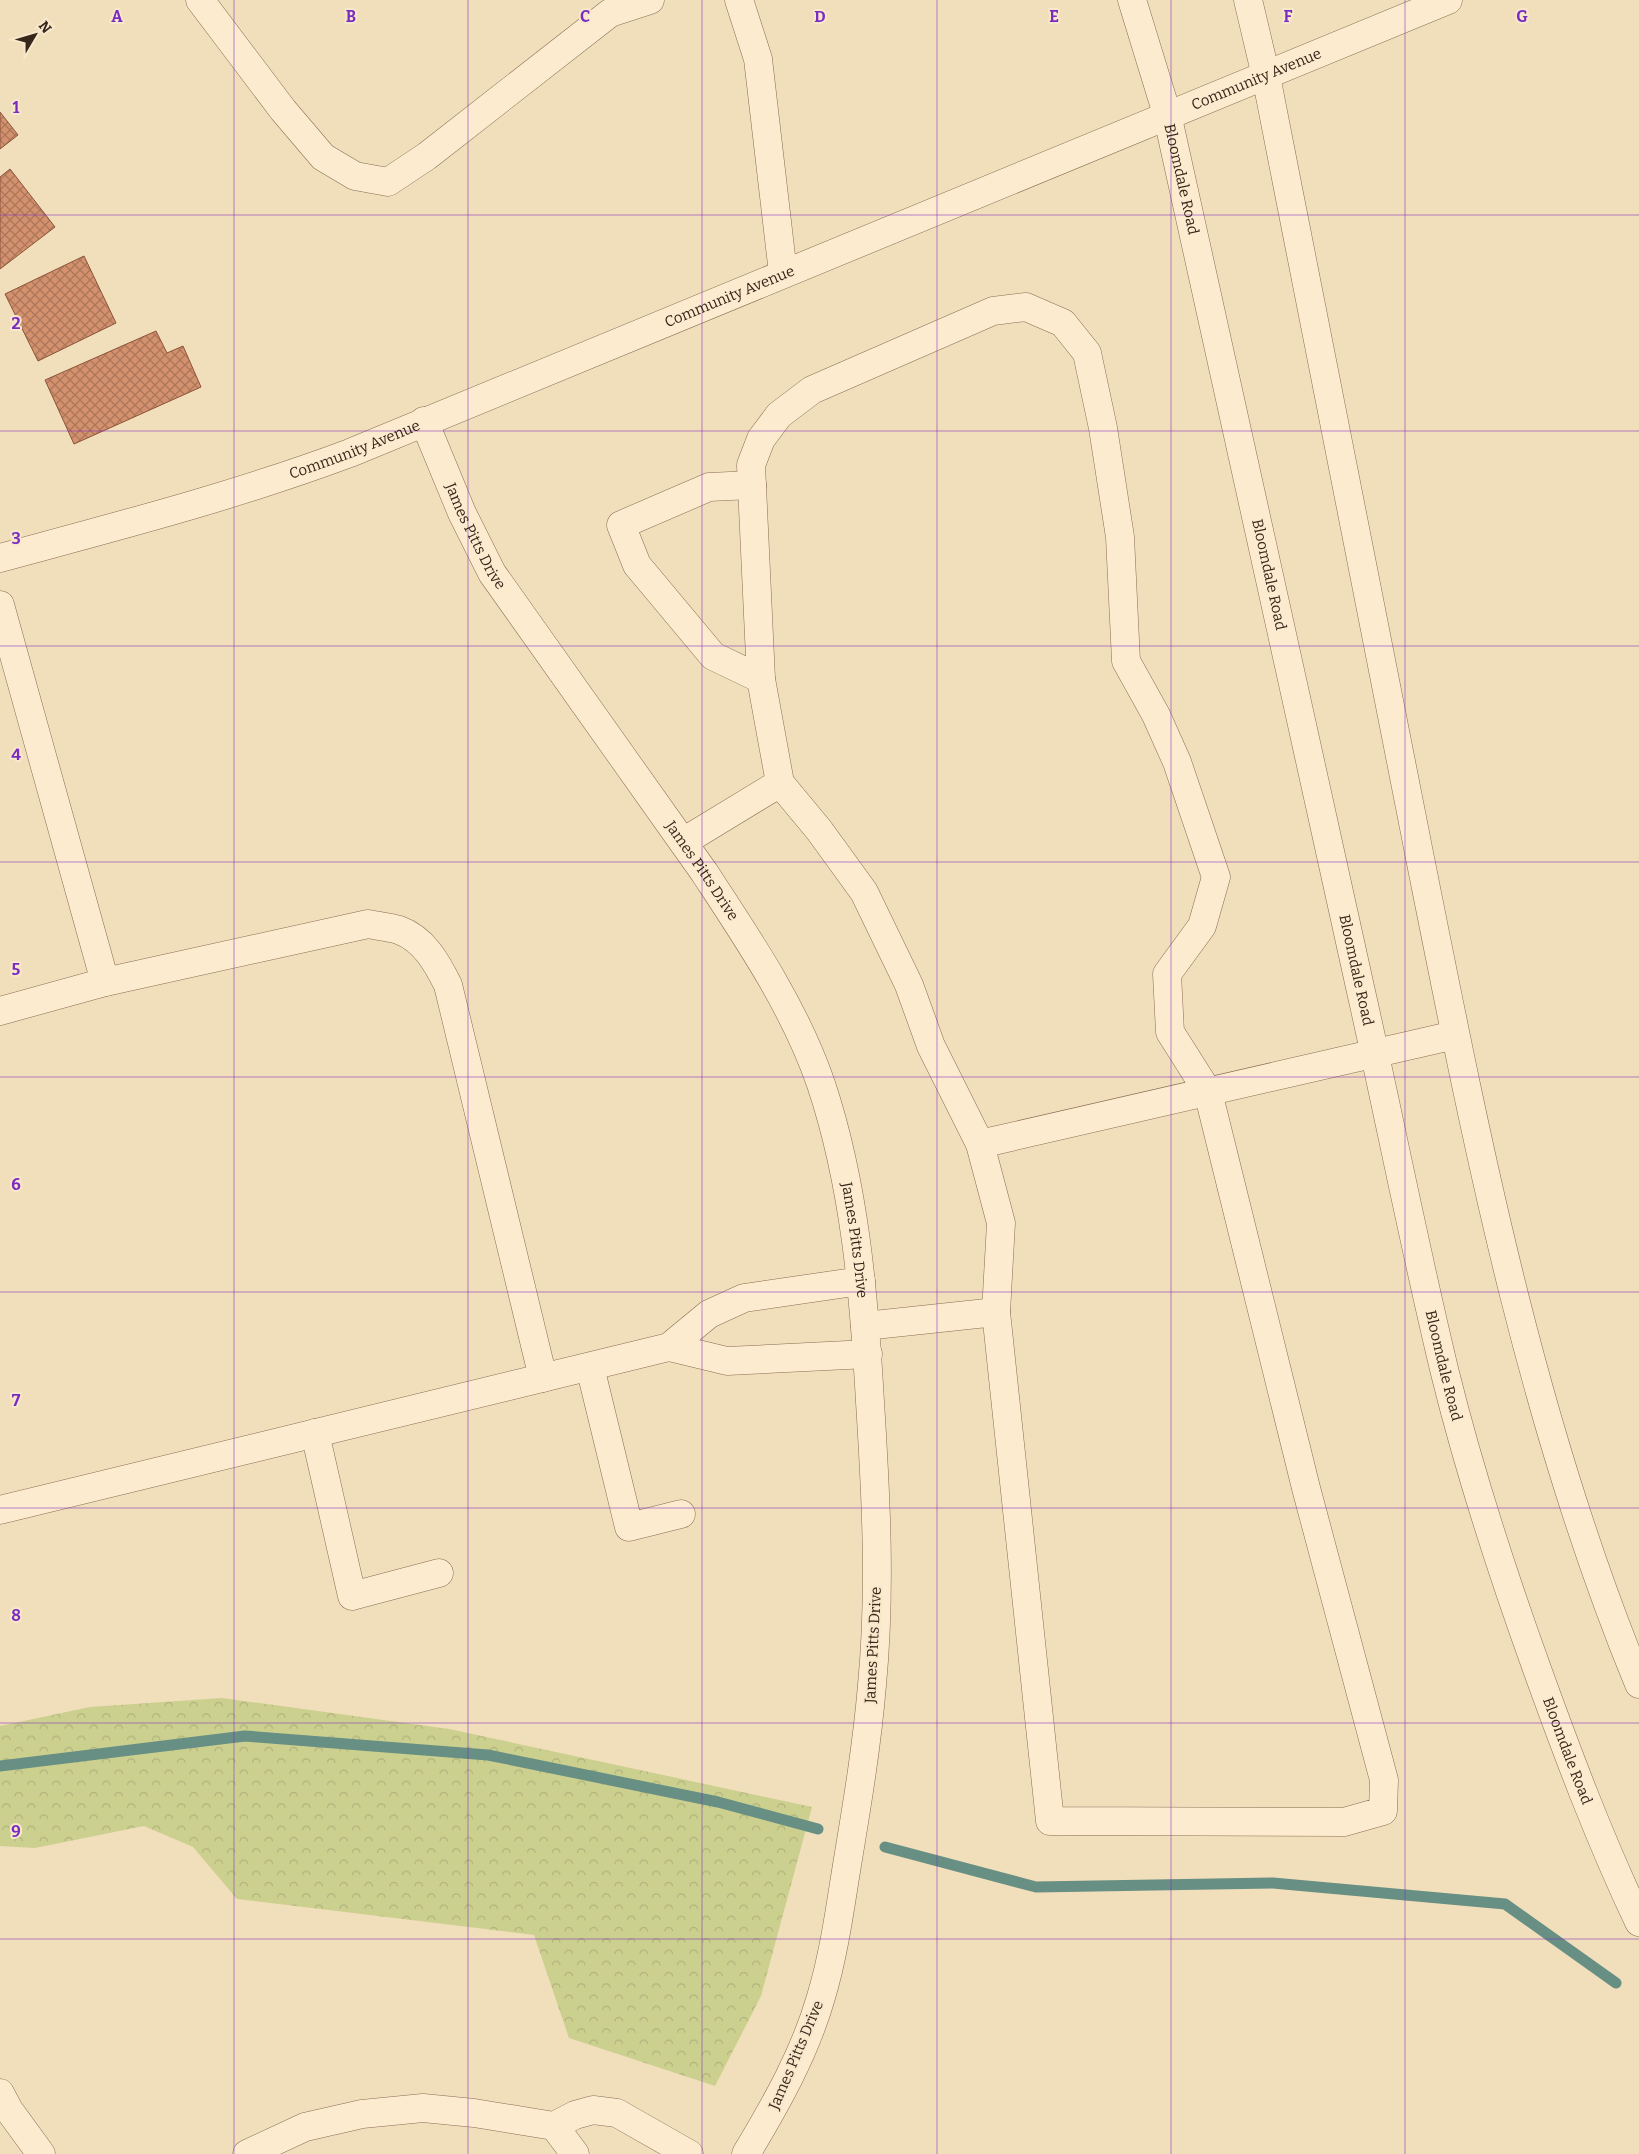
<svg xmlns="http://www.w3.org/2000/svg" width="1639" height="2154" font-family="Bitter,serif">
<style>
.forest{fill:url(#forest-crowns)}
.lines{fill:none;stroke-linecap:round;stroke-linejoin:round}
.stream{stroke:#678f83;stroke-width:11}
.building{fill:url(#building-cross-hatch);stroke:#8b5338}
.minor-casing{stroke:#8a6d54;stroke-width:29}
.minor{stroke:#fcebcf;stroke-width:28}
.grid{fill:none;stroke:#7b2cbf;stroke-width:1;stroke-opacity:0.55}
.labels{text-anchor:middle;stroke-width:4;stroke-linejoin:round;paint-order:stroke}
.street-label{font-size:15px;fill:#37261a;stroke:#f8e8cb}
.grid-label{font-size:16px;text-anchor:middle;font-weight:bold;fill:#7b2cbf;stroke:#f8e8cb;stroke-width:4;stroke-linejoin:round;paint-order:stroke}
</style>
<defs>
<pattern id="forest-crowns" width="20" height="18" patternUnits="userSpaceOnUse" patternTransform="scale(1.25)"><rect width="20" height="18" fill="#ccd08f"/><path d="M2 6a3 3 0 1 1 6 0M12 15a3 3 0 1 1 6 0" fill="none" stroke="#b0b27b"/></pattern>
<pattern id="building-cross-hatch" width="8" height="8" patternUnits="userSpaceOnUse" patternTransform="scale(1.25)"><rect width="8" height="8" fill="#d3916e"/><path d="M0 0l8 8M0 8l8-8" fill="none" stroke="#ac765a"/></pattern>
</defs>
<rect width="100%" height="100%" fill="#f1debb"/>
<polygon class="forest" points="222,1698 449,1729 812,1807 761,1996 715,2086 569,2038 534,1935 237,1899 193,1847 144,1826 35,1848 0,1846 0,1726 90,1707"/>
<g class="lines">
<g class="stream">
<polyline points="0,1766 245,1736 488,1755 718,1802 818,1829"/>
<polyline points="885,1847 1036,1887 1273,1883 1505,1904 1616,1983"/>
</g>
</g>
<g class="building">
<polygon points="0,112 18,135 0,149"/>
<polygon points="10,169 55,227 0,269 0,177"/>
<polygon points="84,256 116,323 38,361 5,294"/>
<polygon points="156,331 167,353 183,346 201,387 74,444 45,380"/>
</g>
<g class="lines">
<g class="minor-casing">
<g id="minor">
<polyline points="200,0 283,110 323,157 355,176 388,182 427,156 610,13 650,0"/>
<polyline points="739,0 758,59 783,273"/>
<path id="s1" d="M1132,0L1167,114C1232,405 1296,696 1360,987C1389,1116 1414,1245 1445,1373C1470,1474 1502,1572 1537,1669C1568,1755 1600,1840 1639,1922"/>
<path d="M1248,0L1266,76C1317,337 1369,598 1420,858C1476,1138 1530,1420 1639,1684"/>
<path id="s2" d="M424,421L462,513L492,573L704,872C748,939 795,1008 821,1084C855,1186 864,1295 870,1402C876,1496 881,1591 872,1685C867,1745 857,1805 847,1865C840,1908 834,1954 821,1997C805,2053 776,2104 746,2154"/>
<polyline points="752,485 709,487 621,525 637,565 713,656 761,679"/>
<path id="s3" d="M0,558C118,526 235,496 350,453L1448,0"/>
<polyline points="0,605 105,982"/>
<polyline points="780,783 761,679 751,465 761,439 779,415 812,390 993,311 1026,307 1063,323 1087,353 1103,428 1120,537 1126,661 1156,715 1177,762 1216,877 1202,926 1167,974 1170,1032 1208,1092 1306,1488 1384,1780 1383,1811 1344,1822 1050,1821 996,1312 865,1326"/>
<polyline points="683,842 780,783 819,830 864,892 909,985 931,1046 980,1144 1455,1035"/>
<path d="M0,1011L105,982L368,924C378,926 389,927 399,930C424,939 437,963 448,985L543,1378"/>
<polyline points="980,1144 1001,1223 996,1312"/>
<polyline points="669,1347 727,1361 868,1354"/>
<polyline points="590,1367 629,1527 681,1514"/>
<polyline points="315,1433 352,1596 439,1573"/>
<polyline points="0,1510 669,1347 709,1314 744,1298 861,1281"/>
<polyline points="0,2093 9,2110 41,2154"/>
<polyline points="554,2126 575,2154"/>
<polyline points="247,2154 305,2127 362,2114 423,2108 474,2113 554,2126 575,2115 593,2110 617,2113 689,2154"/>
</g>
</g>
<use href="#minor" class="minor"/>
</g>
<path class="grid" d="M234,0V2154M468,0V2154M702,0V2154M937,0V2154M1171,0V2154M1405,0V2154M0,215H1639M0,431H1639M0,646H1639M0,862H1639M0,1077H1639M0,1292H1639M0,1508H1639M0,1723H1639M0,1939H1639"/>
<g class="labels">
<g class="street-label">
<text dy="5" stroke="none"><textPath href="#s3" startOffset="1346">Community Avenue</textPath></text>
<text dy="5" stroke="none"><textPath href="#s1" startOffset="186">Bloomdale Road</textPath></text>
<text dy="5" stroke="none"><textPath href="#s3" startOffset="776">Community Avenue</textPath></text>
<text dy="5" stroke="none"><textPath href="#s3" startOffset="371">Community Avenue</textPath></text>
<text dy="5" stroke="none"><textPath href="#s2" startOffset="126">James Pitts Drive</textPath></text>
<text dy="5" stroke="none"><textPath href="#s1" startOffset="591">Bloomdale Road</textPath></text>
<text dy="5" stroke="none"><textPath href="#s2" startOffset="531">James Pitts Drive</textPath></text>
<text dy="5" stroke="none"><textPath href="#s1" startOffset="996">Bloomdale Road</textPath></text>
<text dy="5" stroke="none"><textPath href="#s2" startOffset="936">James Pitts Drive</textPath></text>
<text dy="5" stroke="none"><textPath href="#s1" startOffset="1401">Bloomdale Road</textPath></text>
<text transform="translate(873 1645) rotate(-87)" y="5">James Pitts Drive</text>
<text dy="5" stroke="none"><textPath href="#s1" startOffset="1806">Bloomdale Road</textPath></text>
<text transform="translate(796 2055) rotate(-67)" y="5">James Pitts Drive</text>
</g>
</g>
<g class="grid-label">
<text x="117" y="22">A</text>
<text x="351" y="22">B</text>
<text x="585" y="22">C</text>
<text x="820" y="22">D</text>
<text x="1054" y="22">E</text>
<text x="1288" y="22">F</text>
<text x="1522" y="22">G</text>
<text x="16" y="113">1</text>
<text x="16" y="329">2</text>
<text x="16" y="544">3</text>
<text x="16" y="760">4</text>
<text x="16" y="975">5</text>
<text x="16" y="1190">6</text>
<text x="16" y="1406">7</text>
<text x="16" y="1621">8</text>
<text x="16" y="1837">9</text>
</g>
<g transform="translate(35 35) rotate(52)" stroke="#f8e8cb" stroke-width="4" paint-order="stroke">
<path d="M0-4L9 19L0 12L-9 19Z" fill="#37261a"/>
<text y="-8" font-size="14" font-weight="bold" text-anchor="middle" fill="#37261a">N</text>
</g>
</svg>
